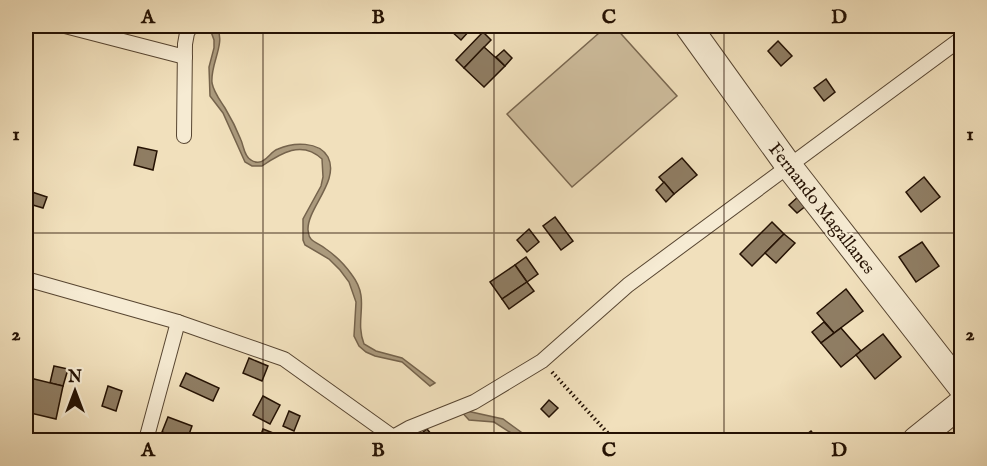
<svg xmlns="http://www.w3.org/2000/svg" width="987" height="466" font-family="'IM FELL English',serif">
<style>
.green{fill:#cebd9d;stroke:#796750;stroke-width:1.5}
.water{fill:#ab9a7d;stroke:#75634c;stroke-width:1.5}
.building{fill:#8f7d63;stroke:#241103;stroke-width:1.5}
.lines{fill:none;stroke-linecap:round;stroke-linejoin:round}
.service-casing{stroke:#574531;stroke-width:16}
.minor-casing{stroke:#574531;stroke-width:28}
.path{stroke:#241103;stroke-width:4;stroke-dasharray:1.5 3;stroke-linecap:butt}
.service{stroke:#f6ebd3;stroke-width:14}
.minor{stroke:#f6ebd3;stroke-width:26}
.grid{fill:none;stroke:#241103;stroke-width:1.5;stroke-opacity:0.55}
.labels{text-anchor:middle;stroke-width:4.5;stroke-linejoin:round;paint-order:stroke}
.street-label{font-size:18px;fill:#241103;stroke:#f6ebd3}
.neatline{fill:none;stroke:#241103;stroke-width:2}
.grid-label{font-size:20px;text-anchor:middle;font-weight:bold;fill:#241103}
</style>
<rect width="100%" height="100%" fill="#f1e0bc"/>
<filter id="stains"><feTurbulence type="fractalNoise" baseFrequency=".00333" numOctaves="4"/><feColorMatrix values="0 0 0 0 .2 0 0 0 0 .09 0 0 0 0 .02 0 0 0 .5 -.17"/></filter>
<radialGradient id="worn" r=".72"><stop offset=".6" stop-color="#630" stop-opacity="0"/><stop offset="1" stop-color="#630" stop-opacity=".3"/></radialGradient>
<polygon class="green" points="607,26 614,26 677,96 572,187 507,114"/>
<g class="water">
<path d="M206,26H217C226,45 210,63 212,83C214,93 220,100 225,108C231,118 237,130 241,140C244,147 244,156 251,160C255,163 261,163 264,160C269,157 272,151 278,149C293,142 319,141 328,157C340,181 307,208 308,230C309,234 308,236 311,239C315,243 321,245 326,249C336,256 345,265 352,275C371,300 354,318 364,344L376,351L402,358L435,383L430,386L402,362L375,356L366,352L359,346L354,336L356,302L349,282L340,270L329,259L305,245L303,240V219L321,186L323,177L322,159C302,140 281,153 262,166H252L245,162L223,113L210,96L209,67L214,48V40L210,29Z"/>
<polygon points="454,403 463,407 467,411 503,419 532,440 556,433 564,440 553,438 545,440 522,440 494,422 469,420 459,409 450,405"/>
</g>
<g class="building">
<polygon points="455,26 469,26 472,28 461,40 451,31"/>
<polygon points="483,32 491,40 464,68 456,60"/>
<polygon points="778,41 792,56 781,66 768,51"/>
<polygon points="484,47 505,66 484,87 464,68"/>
<polygon points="504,50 512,58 505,66 496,57"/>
<polygon points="826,79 835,92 824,101 814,88"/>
<polygon points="138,147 157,151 153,170 134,165"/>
<polygon points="682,158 697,175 674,194 659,177"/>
<polygon points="924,177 940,197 921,212 906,192"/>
<polygon points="664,182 674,194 666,202 656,190"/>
<polygon points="26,190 47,197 43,208 26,203"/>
<polygon points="799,196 807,205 797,213 789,205"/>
<polygon points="555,217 573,241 561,250 543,226"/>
<polygon points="772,222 784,234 752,266 740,254"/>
<polygon points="529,229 539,242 527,252 517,240"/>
<polygon points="784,234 795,243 776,263 765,253"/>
<polygon points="922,242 939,266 916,282 899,257"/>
<polygon points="526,257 538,274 527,282 515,265"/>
<polygon points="515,265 527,282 502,299 490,282"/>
<polygon points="527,282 534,291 509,309 502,299"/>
<polygon points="846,289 863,311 834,333 817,313"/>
<polygon points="824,322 834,333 821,343 812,332"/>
<polygon points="841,328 861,351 841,367 821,343"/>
<polygon points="883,334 901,357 875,379 856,355"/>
<polygon points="249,358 268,366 262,381 243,373"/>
<polygon points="54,366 68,369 63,386 50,383"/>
<polygon points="186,373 219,388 213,401 180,386"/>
<polygon points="26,377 63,386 56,419 26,412"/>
<polygon points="108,386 122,391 116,411 102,406"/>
<polygon points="263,396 280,405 270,424 253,415"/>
<polygon points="549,400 558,408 549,417 541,409"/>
<polygon points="289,411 300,416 294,431 283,426"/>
<polygon points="168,417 192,426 187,440 162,432"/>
<polygon points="263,429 283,437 282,440 259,440"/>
<polygon points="427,429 436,440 413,440"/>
<polygon points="811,431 818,440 799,440"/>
</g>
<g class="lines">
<g class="service-casing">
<g id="service">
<polyline points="65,26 185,57"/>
<polyline points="184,136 185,44 187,33 191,26"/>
<polyline points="26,279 178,322 284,359 393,437"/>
<polyline points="146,440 178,322"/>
<polyline points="391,440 393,437 409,428 474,402 542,361 628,285 962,38"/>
</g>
</g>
<g class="minor-casing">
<g id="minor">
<polyline points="688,26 788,165 962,388"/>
<polyline points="916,440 962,403"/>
</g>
</g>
<polyline class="path" points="552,372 614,440"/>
<use href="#service" class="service"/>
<use href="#minor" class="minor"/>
</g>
<path class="grid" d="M263,26V440M494,26V440M724,26V440M26,233H962"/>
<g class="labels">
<g class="street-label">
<text transform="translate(822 208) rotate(52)" y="6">Fernando Magallanes</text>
</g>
</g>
<rect width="987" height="466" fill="none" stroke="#f1e0bc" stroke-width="66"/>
<g transform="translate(75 391)" stroke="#f6ebd3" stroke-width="4.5" paint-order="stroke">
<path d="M0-4.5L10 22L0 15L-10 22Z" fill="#241103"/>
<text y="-9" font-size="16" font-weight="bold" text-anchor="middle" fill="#241103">N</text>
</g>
<rect x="33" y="33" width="921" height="400" class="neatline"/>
<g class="grid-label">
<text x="148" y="23">A</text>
<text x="378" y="23">B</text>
<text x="609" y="23">C</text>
<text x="839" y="23">D</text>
<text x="16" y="140">1</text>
<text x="970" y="140">1</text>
<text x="16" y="340">2</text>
<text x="970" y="340">2</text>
<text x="148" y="456">A</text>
<text x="378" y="456">B</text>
<text x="609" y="456">C</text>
<text x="839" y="456">D</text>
</g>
<rect width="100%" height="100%" filter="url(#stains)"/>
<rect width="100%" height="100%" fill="url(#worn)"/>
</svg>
